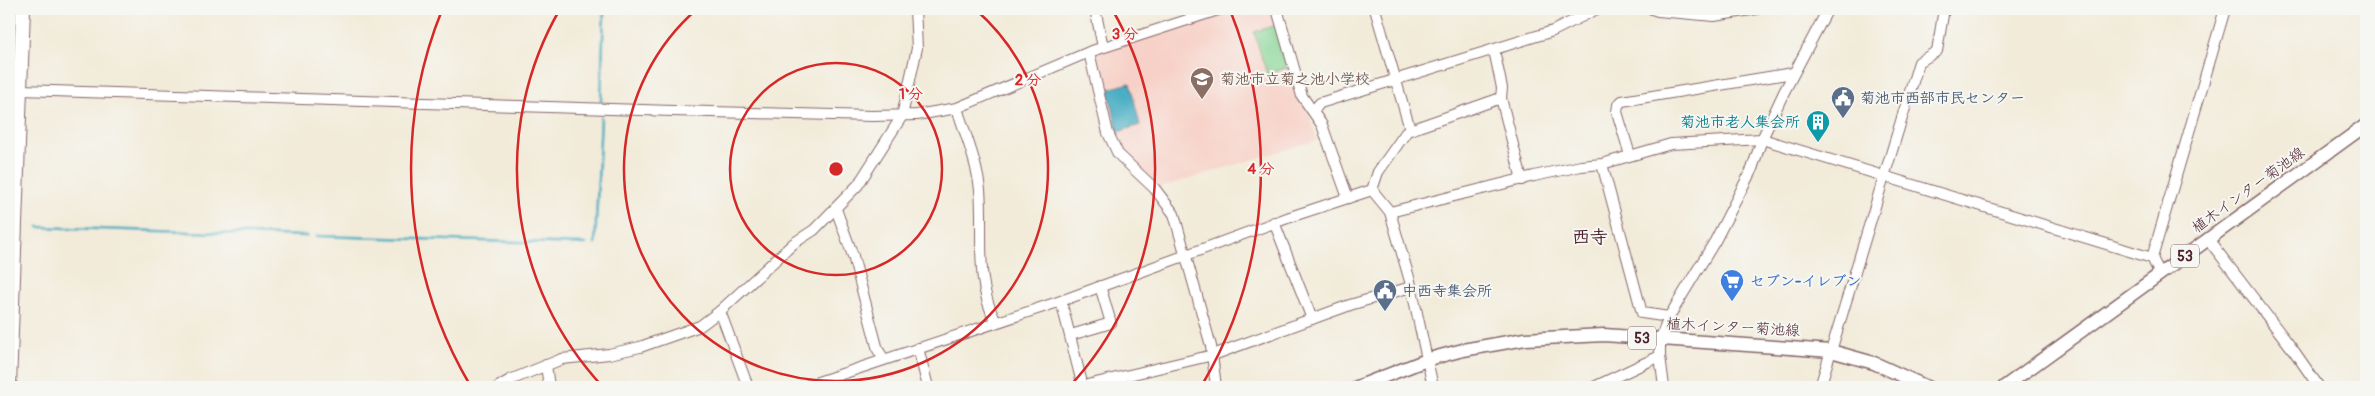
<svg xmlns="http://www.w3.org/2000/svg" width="2375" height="396" font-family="Pangolin,'Klee One',sans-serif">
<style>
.built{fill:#f7d1c7}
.green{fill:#84d493;stroke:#677a5f}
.water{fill:#41aac1;stroke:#466476}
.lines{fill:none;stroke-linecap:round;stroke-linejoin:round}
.stream{stroke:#41aac1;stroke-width:2.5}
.minor-casing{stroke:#856668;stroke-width:12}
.major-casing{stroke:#856668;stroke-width:15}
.highway-casing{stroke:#856668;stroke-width:16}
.minor{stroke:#fff;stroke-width:10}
.major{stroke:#fff;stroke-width:12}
.highway{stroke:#fff;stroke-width:14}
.ring{fill:none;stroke:#d62828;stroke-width:2.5}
.labels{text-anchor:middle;stroke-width:4;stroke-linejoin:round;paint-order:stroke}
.shield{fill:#f6f6f2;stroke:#7e6067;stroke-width:1}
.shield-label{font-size:14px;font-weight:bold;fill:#4a1f2b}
.education-label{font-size:15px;font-weight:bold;fill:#785e54;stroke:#f6f6f2;text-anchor:start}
.service-label{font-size:15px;font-weight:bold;fill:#4e5e75;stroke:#f6f6f2;text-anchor:start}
.culture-label{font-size:15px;font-weight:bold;fill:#0d838f;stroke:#f6f6f2;text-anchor:end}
.street-label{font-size:15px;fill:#4a1f2b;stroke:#f6f6f2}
.shop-label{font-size:15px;font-weight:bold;fill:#366cbe;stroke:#f6f6f2;text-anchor:start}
.quarter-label{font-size:18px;font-weight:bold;fill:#4a1f2b;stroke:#f6f6f2}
.centre{fill:#d62828;stroke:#f6f6f2;stroke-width:2.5}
.ring-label{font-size:15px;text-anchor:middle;font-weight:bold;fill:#d62828;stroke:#f6f6f2;stroke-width:4;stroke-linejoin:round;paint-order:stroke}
</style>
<rect width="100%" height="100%" fill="#f6f6f2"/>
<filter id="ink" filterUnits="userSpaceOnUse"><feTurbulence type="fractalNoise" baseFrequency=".02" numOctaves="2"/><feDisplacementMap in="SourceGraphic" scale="10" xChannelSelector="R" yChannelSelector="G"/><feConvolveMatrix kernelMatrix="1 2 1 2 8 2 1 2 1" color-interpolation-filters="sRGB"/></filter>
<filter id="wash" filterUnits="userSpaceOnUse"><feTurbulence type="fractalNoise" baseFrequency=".0096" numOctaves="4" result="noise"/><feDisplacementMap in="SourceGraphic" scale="20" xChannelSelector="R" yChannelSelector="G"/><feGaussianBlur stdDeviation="1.12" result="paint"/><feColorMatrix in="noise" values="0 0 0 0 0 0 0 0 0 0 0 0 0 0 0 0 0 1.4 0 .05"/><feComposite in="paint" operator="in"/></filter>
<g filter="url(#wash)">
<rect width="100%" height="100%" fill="#f2ebd9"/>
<polygon class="built" points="1221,9 1278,9 1317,140 1155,189 1118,154 1089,52"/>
<polygon class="green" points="1283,23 1295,65 1267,74 1254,32"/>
<polygon class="water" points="1130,83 1140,125 1118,132 1108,89"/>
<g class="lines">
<g class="stream">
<polyline points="601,101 604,9"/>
<polyline points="38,227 307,236"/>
<polyline points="317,236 585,244"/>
<polyline points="595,244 601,117"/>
</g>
</g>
</g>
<g filter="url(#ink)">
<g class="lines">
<g class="minor-casing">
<g id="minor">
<polyline points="1095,9 1103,47"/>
<polyline points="1277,9 1302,96 1322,125 1348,198"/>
<polyline points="1375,9 1410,129"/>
<polyline points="1652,9 1658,11 1714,16 1757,9"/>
<polyline points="1494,50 1502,88 1501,98"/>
<polyline points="1089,52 1108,133 1118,154 1155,189 1174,214 1211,346 1216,387"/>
<polyline points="21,90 673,111 872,116 917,115 957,108 1089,52 1221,9"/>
<path d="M957,108C965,134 977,162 980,190C984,234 974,281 996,322"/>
<polyline points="1313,111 1320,103 1553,31 1597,9"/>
<polyline points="1630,155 1617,112 1618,105 1622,101 1793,73"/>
<polyline points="1602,164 1642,313 1669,317"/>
<polyline points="1372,190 1390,212 1410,281 1433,387"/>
<polyline points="836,209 853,256 878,350 884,359"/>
<polyline points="1390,212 1534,176 1581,166 1602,164 1671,144 1762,139 2152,258 2160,274"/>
<polyline points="1274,222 1312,319"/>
<polyline points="2208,239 2294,351 2319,387"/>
<polyline points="2152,258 2225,9"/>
<polyline points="1061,301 1083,387"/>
<polyline points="720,311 748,387"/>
<polyline points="1071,335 1111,323 1100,286"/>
<polyline points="918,348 928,387"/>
<polyline points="546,365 549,387"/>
<polyline points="1083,386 1213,355 1350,305 1411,287"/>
<polyline points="498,387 510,380 562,359 609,354 640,347 700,326 720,311 794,243 814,230 858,185 902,116 917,48 915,9"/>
<polyline points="803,387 1061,301 1290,217 1372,190 1378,172 1407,131 1501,98 1522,180"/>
<polyline points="1594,387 1660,356"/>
<polyline points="1664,387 1660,356 1660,340 1669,317 1715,241 1752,169 1762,139 1784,92 1828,9"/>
<polyline points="1820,387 1919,62 1937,51 1944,9"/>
</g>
</g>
<g class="major-casing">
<g id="major">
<polyline points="1357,387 1429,359 1463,350 1525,339 1604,335 1831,351 1874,363 1927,387"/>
<polyline points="2004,387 2366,125"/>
</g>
</g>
<g class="highway-casing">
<polyline id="highway" points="9,385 23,9"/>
</g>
<use href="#minor" class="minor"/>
<use href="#major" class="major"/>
<use href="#highway" class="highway"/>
</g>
</g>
<g class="ring">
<circle cx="836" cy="169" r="106"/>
<path d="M975 9A212 212 0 1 1 697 9"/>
<path d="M603 387A319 319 0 0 1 560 9M1112 9A319 319 0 0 1 1069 387"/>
<path d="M470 385A425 425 0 0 1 442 10M1230 10A425 425 0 0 1 1202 385"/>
</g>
<defs>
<g id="school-pin" transform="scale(1.25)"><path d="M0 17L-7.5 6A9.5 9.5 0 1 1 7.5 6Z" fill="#8d6e63" stroke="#f6f6f2"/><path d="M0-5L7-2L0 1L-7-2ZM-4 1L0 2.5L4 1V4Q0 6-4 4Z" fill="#fff"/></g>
<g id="civic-pin" transform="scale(1.25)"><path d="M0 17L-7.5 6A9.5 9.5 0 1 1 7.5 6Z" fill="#5c6f8a" stroke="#f6f6f2"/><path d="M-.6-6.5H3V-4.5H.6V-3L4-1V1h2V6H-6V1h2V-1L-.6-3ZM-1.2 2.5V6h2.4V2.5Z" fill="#fff"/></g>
<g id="building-pin" transform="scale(1.25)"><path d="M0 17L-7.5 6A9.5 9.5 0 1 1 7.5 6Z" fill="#0f9aa8" stroke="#f6f6f2"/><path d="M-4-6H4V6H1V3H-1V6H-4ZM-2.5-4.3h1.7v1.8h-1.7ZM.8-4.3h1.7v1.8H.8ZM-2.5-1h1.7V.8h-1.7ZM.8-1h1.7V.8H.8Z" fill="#fff"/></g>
<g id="supermarket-pin" transform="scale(1.25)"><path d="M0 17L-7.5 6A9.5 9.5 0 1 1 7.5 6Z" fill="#3f7fe0" stroke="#f6f6f2"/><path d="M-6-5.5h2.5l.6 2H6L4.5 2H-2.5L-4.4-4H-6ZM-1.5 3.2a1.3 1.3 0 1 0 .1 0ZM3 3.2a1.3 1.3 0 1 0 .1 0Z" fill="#fff"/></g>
</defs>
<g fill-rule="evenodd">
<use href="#school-pin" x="1202" y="79"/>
<use href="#civic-pin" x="1843" y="98"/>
<use href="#building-pin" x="1818" y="122"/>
<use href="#supermarket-pin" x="1732" y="281"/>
<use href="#civic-pin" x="1385" y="291"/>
</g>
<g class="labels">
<g class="shield">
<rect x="2171" y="244.5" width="28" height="23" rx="4"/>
<rect x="1628" y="326.5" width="28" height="23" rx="4"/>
</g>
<g class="shield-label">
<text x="2185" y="261">53</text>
<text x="1642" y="343">53</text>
</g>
<g class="education-label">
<text x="1220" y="84">菊池市立菊之池小学校</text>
</g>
<g class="service-label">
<text x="1860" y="103">菊池市西部市民センター</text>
<text x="1402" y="296">中西寺集会所</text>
</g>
<g class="culture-label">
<text x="1800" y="127">菊池市老人集会所</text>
</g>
<g class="street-label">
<text transform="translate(2248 190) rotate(-36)" y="5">植木インター菊池線</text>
<text transform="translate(1733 327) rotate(3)" y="5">植木インター菊池線</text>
</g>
<g class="shop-label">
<text x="1750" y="286">セブン-イレブン</text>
</g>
<g class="quarter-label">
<text x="1590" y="243">西寺</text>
</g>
</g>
<circle cx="836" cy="169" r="8" class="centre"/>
<g class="ring-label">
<text x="1125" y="39">3 分</text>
<text x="1028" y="85">2 分</text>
<text x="911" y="99">1 分</text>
<text x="1261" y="174">4 分</text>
</g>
<rect width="2375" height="396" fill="none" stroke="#f6f6f2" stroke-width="30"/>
</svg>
